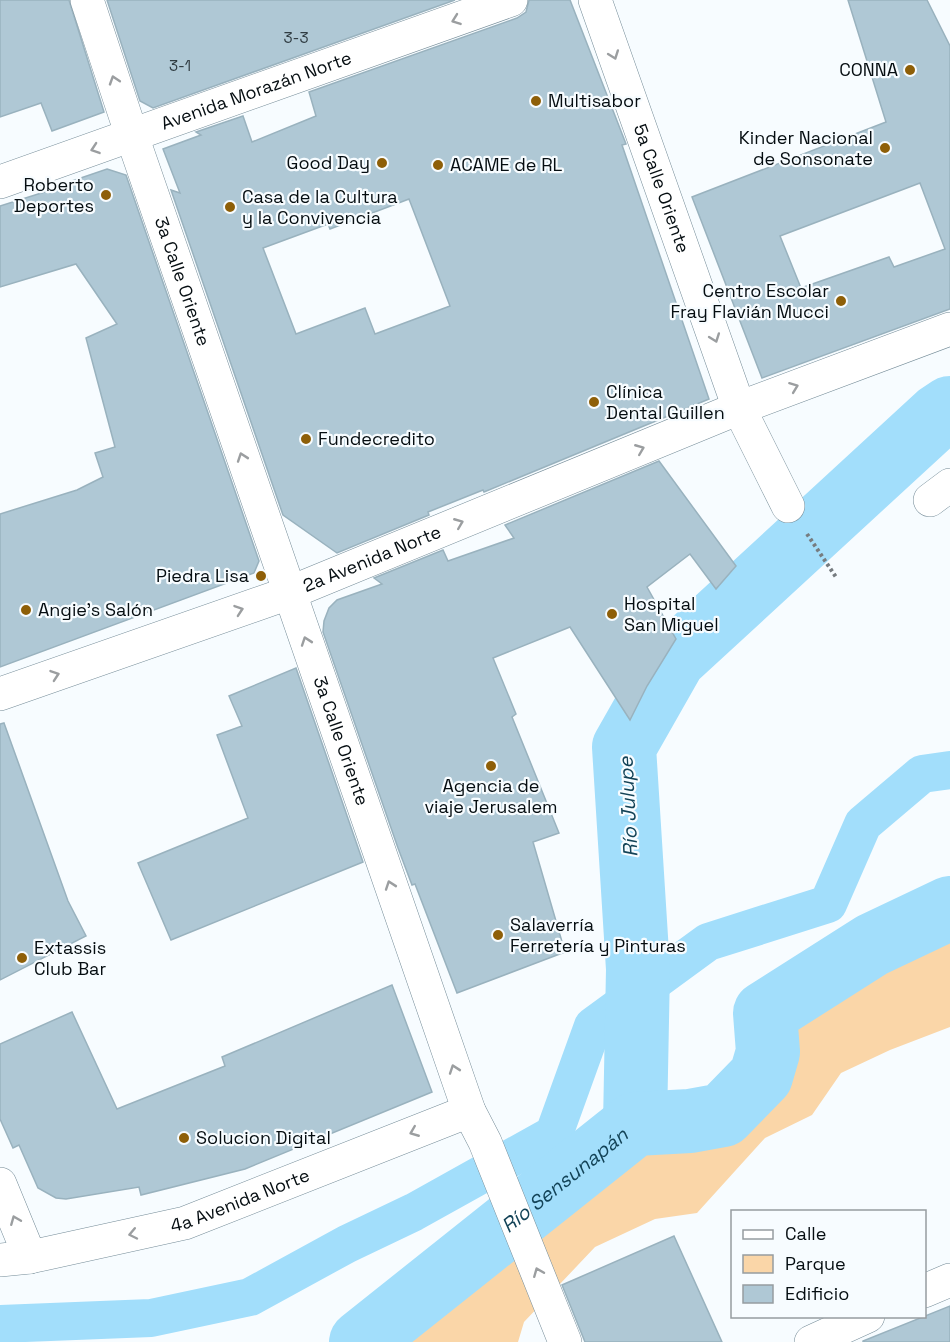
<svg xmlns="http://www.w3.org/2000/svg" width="950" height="1342" font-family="'Space Grotesk',sans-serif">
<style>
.green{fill:#fad6a8}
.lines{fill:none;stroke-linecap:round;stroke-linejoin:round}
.canal{stroke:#a2defb;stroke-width:38}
.river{stroke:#a2defb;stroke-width:64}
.building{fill:#afc8d5;stroke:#99b2be;stroke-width:1.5;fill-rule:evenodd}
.street-casing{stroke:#758c98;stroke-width:34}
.secondary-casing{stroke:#758c98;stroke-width:34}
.path{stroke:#767c80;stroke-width:4;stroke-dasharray:3 3;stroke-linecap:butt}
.street{stroke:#fff;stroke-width:33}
.secondary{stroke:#fff;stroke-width:33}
.oneway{stroke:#9b9ea0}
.poi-dot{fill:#8e5f08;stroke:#f7fcff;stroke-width:2}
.labels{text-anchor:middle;stroke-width:4.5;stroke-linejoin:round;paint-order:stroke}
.number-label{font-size:15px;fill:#303c42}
.poi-label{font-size:18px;fill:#050d11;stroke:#f7fcff;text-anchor:start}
.street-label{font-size:18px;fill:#050d11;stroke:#f7fcff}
.water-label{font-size:20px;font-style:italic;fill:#134357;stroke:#f7fcff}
</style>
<rect width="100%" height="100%" fill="#f7fcff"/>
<polygon class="green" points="950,925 950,1027 890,1050 841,1073 812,1115 765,1138 697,1213 655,1219 595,1247 524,1322 518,1342 399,1342 478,1278 565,1198 636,1147 668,1139 714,1140 758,1107 783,1066 792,1036 807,1009 878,963"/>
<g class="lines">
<polyline class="canal" points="0,1324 151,1318 250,1297 347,1244 414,1212 554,1134 593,1026 708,942 828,904 863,824 922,774 950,770"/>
<g class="river">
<polyline points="635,1124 638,969 624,747 674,659 938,416 950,408"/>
<path id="s1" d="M361,1342L635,1124L690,1121L723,1115L761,1076L768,1052L765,1013L872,945L950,908"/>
</g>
</g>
<g class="building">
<polygon points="0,0 69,0 104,112 52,131 41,103 0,117"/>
<polygon points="107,0 455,0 153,108 140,101"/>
<path d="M529,0H570L626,144L622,145L709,399L484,492L483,490L428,512L429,515L337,553L283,515L171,190L180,193L163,149L201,135L196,132L243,116L252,142L316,116L309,92L517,18L526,12ZM409,199L450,306L375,334L365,308L296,334L263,248L328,224L330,229Z"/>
<path d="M848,0H927L950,46V309L762,378L692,197L886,122ZM920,183L945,249L894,267L889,257L801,288L780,236Z"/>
<polygon points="107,169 126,175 259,561 254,573 0,667 0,514 77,490 103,477 95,453 115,447 86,338 117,324 76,264 0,287 0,206 73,183 72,181"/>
<polygon points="659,461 736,566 716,589 690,554 647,587 676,639 647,686 630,720 570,627 493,658 516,714 512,717 559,833 533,842 565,952 457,993 415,884 412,885 398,848 323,632 324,621 329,608 337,600 382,584 374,578 443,550 448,561 514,538 505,525"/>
<polygon points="296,668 363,862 171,940 138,863 248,818 217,735 242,726 229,696"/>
<polygon points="4,723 68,901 86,936 0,980 0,724"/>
<polygon points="392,985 432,1092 245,1169 141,1195 139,1187 66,1199 56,1198 38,1188 19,1145 13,1148 0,1119 0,1044 72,1012 117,1109 225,1066 222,1057"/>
<polygon points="674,1236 722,1342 585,1342 562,1285"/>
<polygon points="950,1306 950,1342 863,1342 863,1341"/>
</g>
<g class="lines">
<g class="street-casing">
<g id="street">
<polyline points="87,0 132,136"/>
<polyline points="930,500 950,485"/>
<path id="s2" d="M0,694L289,593L739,408L788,506"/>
<polyline points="0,1184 30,1257"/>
<path id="s3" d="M0,1260L30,1257L185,1223L469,1111"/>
<polyline points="924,1291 950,1280"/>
<polyline points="811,1342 868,1316"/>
</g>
</g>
<g class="secondary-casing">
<g id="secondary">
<path id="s4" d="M595,0L739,408L950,329"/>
<path id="s5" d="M132,136L469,1111L485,1142L565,1342"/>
<path id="s6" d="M0,182L511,0"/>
</g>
</g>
<polyline class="path" points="807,534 836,577"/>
<use href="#street" class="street"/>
<use href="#secondary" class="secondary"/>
</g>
<defs><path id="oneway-chevron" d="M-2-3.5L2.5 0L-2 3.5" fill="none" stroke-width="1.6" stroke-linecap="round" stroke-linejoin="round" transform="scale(1.5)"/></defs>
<g class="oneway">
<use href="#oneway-chevron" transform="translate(456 20) rotate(160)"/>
<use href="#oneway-chevron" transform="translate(614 55) rotate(70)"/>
<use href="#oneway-chevron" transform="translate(114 80) rotate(-108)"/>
<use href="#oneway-chevron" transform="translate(95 149) rotate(161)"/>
<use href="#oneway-chevron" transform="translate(715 338) rotate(70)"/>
<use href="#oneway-chevron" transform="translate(794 387) rotate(-21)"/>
<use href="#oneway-chevron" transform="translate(640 449) rotate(-22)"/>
<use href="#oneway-chevron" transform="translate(242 457) rotate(-109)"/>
<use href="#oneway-chevron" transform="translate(459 523) rotate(-22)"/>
<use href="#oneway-chevron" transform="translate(239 610) rotate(-19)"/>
<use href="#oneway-chevron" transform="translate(306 641) rotate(-109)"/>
<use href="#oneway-chevron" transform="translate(55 675) rotate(-19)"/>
<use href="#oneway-chevron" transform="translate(390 885) rotate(-109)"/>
<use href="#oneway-chevron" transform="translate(454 1069) rotate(-109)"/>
<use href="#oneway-chevron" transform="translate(414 1132) rotate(158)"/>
<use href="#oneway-chevron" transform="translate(15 1220) rotate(-112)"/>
<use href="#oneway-chevron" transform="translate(133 1234) rotate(168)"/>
<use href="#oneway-chevron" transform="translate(538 1272) rotate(-112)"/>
</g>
<g class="poi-dot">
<circle cx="910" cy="70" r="6"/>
<circle cx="536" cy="101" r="6"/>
<circle cx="885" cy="148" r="6"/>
<circle cx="382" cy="163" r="6"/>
<circle cx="438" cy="165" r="6"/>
<circle cx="106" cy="195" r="6"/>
<circle cx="230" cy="207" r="6"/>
<circle cx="841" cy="301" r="6"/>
<circle cx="594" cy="402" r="6"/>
<circle cx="306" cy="439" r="6"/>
<circle cx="261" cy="576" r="6"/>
<circle cx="26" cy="610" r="6"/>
<circle cx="612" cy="614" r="6"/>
<circle cx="491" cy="766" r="6"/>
<circle cx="498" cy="935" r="6"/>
<circle cx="22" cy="958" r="6"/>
<circle cx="184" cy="1138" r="6"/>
</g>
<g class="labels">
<g class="number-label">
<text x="296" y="43">3-3</text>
<text x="180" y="71">3-1</text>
</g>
<g class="poi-label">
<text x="898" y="76" text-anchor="end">CONNA</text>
<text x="548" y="107">Multisabor</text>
<text x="873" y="144" text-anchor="end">Kinder Nacional<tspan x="873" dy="21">de Sonsonate</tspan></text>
<text x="370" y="169" text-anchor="end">Good Day</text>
<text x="450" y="171">ACAME de RL</text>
<text x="94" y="191" text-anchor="end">Roberto<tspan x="94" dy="21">Deportes</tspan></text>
<text x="242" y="203">Casa de la Cultura<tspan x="242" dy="21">y la Convivencia</tspan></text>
<text x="829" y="297" text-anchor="end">Centro Escolar<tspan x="829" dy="21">Fray Flavián Mucci</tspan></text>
<text x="606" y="398">Clínica<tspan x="606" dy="21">Dental Guillen</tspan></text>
<text x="318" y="445">Fundecredito</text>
<text x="249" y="582" text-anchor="end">Piedra Lisa</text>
<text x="624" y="610">Hospital<tspan x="624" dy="21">San Miguel</tspan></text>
<text x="38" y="616">Angie's Salón</text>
<text x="491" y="792" text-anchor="middle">Agencia de<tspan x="491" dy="21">viaje Jerusalem</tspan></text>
<text x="510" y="931">Salaverría<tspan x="510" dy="21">Ferretería y Pinturas</tspan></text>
<text x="34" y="954">Extassis<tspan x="34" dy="21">Club Bar</tspan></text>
<text x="196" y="1144">Solucion Digital</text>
</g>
<g class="street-label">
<text dy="6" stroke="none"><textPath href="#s6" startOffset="272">Avenida Morazán Norte</textPath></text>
<text dy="6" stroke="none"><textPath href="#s4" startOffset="200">5a Calle Oriente</textPath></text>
<text dy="6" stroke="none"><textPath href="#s5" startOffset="154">3a Calle Oriente</textPath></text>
<text dy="6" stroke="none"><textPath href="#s2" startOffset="396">2a Avenida Norte</textPath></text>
<text dy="6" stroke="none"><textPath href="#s5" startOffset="640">3a Calle Oriente</textPath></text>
<text dy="6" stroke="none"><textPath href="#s3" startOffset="248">4a Avenida Norte</textPath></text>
</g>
<g class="water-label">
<text transform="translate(628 807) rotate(-93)" y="7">Río Julupe</text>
<text dy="7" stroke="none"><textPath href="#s1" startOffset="260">Río Sensunapán</textPath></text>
</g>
</g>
<rect x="731" y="1210" width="195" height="108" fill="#f7fcff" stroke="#969ca0" stroke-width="1.5"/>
<rect x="743" y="1230" width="30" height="9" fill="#ffffff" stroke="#969ca0" stroke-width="1.5"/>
<text x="785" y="1240" font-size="18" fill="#050d11">Calle</text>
<rect x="743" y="1255" width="30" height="18" fill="#fad6a8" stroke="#969ca0" stroke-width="1.5"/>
<text x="785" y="1270" font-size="18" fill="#050d11">Parque</text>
<rect x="743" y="1285" width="30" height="18" fill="#afc8d5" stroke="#969ca0" stroke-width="1.5"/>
<text x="785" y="1300" font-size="18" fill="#050d11">Edificio</text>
</svg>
